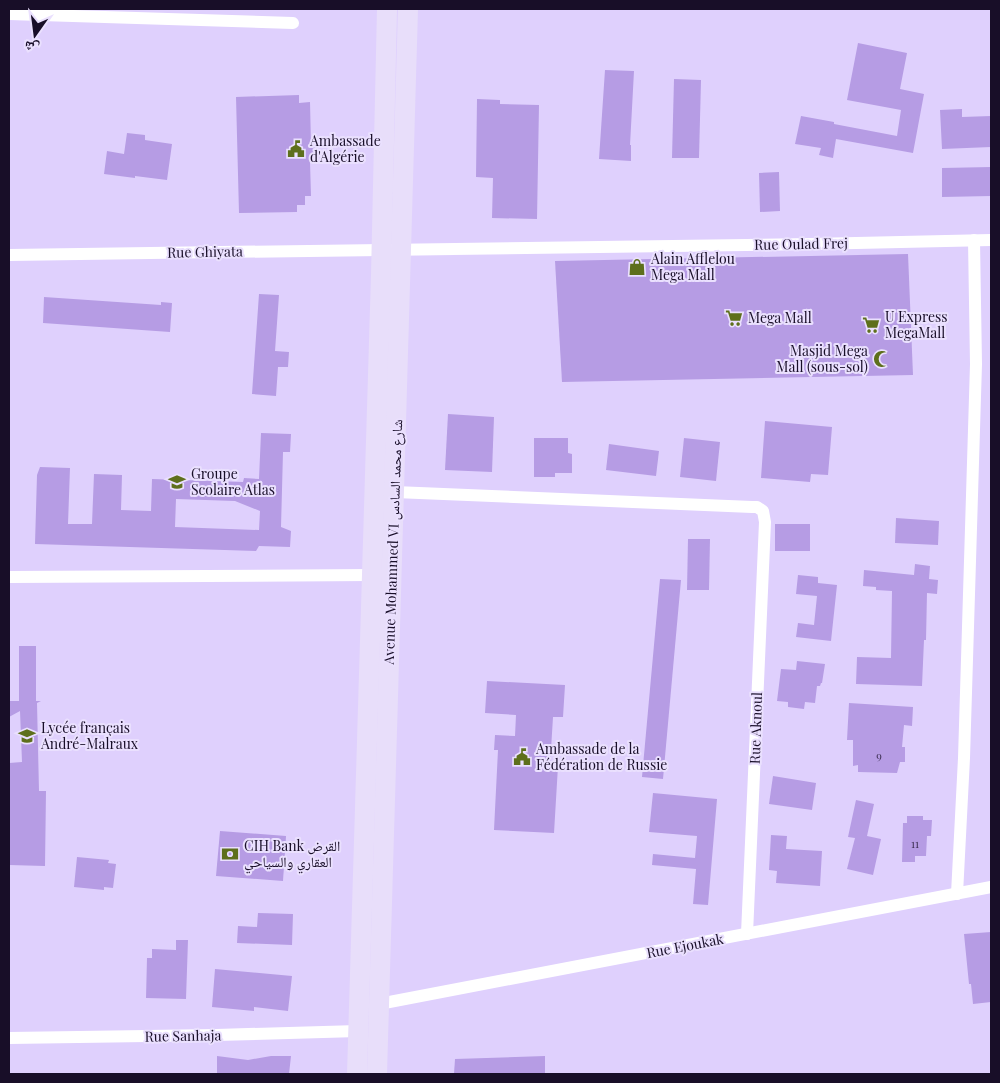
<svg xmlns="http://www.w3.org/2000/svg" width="1000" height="1083" font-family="'Playfair Display','Noto Naskh Arabic',serif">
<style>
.building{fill:#b69ce4;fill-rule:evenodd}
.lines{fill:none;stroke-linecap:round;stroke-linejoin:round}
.street{stroke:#fff;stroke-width:12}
.primary{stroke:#e8defa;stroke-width:20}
.labels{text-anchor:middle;stroke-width:4;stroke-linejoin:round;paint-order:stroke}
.number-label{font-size:11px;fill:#403257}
.poi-label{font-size:14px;fill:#180e28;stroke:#eae0fe;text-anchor:start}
.street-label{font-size:14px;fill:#180e28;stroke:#eae0fe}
</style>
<rect width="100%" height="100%" fill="#dfd0fd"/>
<g class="building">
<polygon points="858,43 907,53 900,89 924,94 913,153 836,139 833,158 819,155 821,148 795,144 801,116 834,122 834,124 897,136 901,110 847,100"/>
<polygon points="605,70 634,71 630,145 631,145 631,161 599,159"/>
<polygon points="674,79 701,80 699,158 672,158"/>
<polygon points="299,95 299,103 310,102 311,146 317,146 318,162 310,162 311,196 305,196 305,205 297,205 297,212 239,213 236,97"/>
<polygon points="477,99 500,100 500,104 539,105 537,219 492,218 493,178 476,177"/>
<polygon points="962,109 962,117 991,116 991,147 942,149 940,110"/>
<polygon points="127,133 145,135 145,140 172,144 167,180 135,176 135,178 104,174 107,151 124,154"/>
<polygon points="991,167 991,196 942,197 942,168"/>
<polygon points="779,172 780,211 760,212 759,173"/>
<polygon points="908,254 913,375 562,382 555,261"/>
<polygon points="259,294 279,295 275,351 289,352 288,367 278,367 276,396 252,394"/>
<polygon points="44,297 161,305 161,302 172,303 170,332 43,323"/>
<polygon points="448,414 494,417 492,472 445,470"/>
<polygon points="765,421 832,427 828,475 811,474 810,482 761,478"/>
<path d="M261,433L291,434L290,452H283L281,527L291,531L290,547L259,546L256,551L35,544L37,475L40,467L70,468L68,524H92L94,474L122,475L121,510L151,511L152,479L243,482L244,478L259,479ZM176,499L235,501L260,511L259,530L175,527Z"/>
<polygon points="534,438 568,438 568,453 572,454 572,473 555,473 555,477 534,477"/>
<polygon points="684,438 720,442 716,481 680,477"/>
<polygon points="609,444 659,451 656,476 606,470"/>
<polygon points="896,518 939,521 938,545 895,543"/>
<rect x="775" y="524" width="35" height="27"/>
<polygon points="688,539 710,539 709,590 687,590"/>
<polygon points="915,564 930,566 929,579 938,580 937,594 927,593 926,640 924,640 922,686 856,684 857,657 891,658 892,591 876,590 876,587 863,586 864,570 914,575"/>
<polygon points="798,575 818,577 818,583 837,585 831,641 796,637 798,623 814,625 817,596 796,594"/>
<polygon points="660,579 681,580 663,779 642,777"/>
<polygon points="19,646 36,646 36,701 41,701 37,703 39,791 46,791 45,866 9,865 9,763 22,762 20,711 9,717 9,701 19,701"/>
<polygon points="797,661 825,664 822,683 821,683 820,686 817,686 815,703 805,702 804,709 788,707 788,702 777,701 781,669 796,670"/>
<polygon points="487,681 565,685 563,717 553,717 550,766 558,766 554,833 494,830 498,750 494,750 495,735 515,736 516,715 485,713"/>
<polygon points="849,703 913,707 912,726 904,725 902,747 905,747 905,762 900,762 897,773 858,772 858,765 853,766 853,740 847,740"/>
<polygon points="773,776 816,783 812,810 769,804"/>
<polygon points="653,793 717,799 708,905 693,904 696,869 652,865 653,854 695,858 697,836 649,832"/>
<polygon points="856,800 874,804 867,836 881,839 873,875 847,869 855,838 848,837"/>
<polygon points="907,816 923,816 923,820 932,820 931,836 927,836 926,856 915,856 915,862 902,862 903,823 907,823"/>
<polygon points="220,831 286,836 283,881 216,876"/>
<polygon points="771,835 787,836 786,849 822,851 820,886 776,883 777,871 769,870"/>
<polygon points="77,857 109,860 108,863 116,864 113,888 104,887 104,890 74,887"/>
<polygon points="258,913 293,914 292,945 237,943 238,926 257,927"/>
<polygon points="991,932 991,1002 973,1004 971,984 969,984 964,934"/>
<polygon points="176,940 188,940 186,999 146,998 147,958 152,958 152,949 176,950"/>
<polygon points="215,969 292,976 288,1011 254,1007 254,1011 212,1007"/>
<polygon points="217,1056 248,1060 271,1056 291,1056 289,1074 217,1074"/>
<polygon points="545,1056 545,1074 454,1074 455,1059"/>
</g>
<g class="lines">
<g class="street">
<polyline points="9,14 293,23"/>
<polyline points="9,255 811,244 991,240"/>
<polyline points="395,492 752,507 757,507 763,511 765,522 747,934"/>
<polyline points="9,577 372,575"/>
<polyline points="957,894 964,758 976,364 974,240"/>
<polyline points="379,1004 991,887"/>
<polyline points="9,1038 216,1035 358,1031"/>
</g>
<g class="primary">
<polyline points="357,1074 381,275 387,9"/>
<path d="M377,1074C388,719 399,364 408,9"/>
</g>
</g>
<defs>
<g id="civic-bare" transform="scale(1.35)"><path d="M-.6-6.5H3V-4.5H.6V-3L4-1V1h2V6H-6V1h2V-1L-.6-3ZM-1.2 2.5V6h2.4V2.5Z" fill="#5e6f1c" stroke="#eae0fe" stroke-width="2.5" paint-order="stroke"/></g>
<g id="shop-bare" transform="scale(1.35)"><path d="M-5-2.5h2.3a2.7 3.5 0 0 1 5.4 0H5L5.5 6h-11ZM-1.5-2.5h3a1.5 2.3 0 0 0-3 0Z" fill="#5e6f1c" stroke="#eae0fe" stroke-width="2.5" paint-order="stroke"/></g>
<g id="supermarket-bare" transform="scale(1.35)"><path d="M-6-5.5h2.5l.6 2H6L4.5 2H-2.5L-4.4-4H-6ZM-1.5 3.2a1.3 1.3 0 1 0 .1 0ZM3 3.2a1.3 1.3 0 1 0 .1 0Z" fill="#5e6f1c" stroke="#eae0fe" stroke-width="2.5" paint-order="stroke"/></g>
<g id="mosque-bare" transform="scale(1.35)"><path d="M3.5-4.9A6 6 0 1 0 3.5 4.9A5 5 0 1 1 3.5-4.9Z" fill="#5e6f1c" stroke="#eae0fe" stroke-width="2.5" paint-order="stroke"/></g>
<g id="school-bare" transform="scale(1.35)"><path d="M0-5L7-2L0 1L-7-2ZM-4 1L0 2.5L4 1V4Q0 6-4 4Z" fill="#5e6f1c" stroke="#eae0fe" stroke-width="2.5" paint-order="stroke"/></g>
<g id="bank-bare" transform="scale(1.35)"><path d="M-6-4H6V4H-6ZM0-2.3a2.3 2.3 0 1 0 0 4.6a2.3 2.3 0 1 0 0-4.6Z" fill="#5e6f1c" stroke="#eae0fe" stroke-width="2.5" paint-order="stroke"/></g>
</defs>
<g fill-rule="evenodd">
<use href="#civic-bare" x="296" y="149"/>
<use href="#shop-bare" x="637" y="267"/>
<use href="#supermarket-bare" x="734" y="318"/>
<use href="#supermarket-bare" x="871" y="325"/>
<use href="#mosque-bare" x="882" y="359"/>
<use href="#school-bare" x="177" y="482"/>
<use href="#school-bare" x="27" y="736"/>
<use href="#civic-bare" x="522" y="757"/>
<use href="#bank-bare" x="230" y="854"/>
</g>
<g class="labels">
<g class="number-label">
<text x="879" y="760">9</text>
<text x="915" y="848">11</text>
</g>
<g class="poi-label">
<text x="310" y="146">Ambassade<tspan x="310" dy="16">d'Algérie</tspan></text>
<text x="651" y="264">Alain Afflelou<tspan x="651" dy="16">Mega Mall</tspan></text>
<text x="885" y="322">U Express<tspan x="885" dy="16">MegaMall</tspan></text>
<text x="748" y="323">Mega Mall</text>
<text x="868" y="356" text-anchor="end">Masjid Mega<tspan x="868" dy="16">Mall (sous-sol)</tspan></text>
<text x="191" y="479">Groupe<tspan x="191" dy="16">Scolaire Atlas</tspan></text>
<text x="41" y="733">Lycée français<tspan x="41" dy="16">André-Malraux</tspan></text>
<text x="536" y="754">Ambassade de la<tspan x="536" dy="16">Fédération de Russie</tspan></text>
<text x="244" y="851">CIH Bank القرض<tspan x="244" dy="16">العقاري والسياحي</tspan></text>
</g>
<g class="street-label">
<text transform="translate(801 244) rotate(-1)" y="5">Rue Oulad Frej</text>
<text transform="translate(205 252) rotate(-1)" y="5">Rue Ghiyata</text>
<text transform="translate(393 542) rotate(-88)" y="5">Avenue Mohammed VI شارع محمد السادس</text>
<text transform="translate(756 728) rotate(-88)" y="5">Rue Aknoul</text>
<text transform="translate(685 946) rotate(-11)" y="5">Rue Ejoukak</text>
<text transform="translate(183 1036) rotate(-1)" y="5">Rue Sanhaja</text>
</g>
</g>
<rect width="1000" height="1083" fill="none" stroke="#180e28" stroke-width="20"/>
<g transform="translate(35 35) rotate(194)" stroke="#eae0fe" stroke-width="4" paint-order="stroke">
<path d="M0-4L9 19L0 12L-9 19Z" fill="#180e28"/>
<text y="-8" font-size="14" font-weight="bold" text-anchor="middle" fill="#180e28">ش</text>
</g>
</svg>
